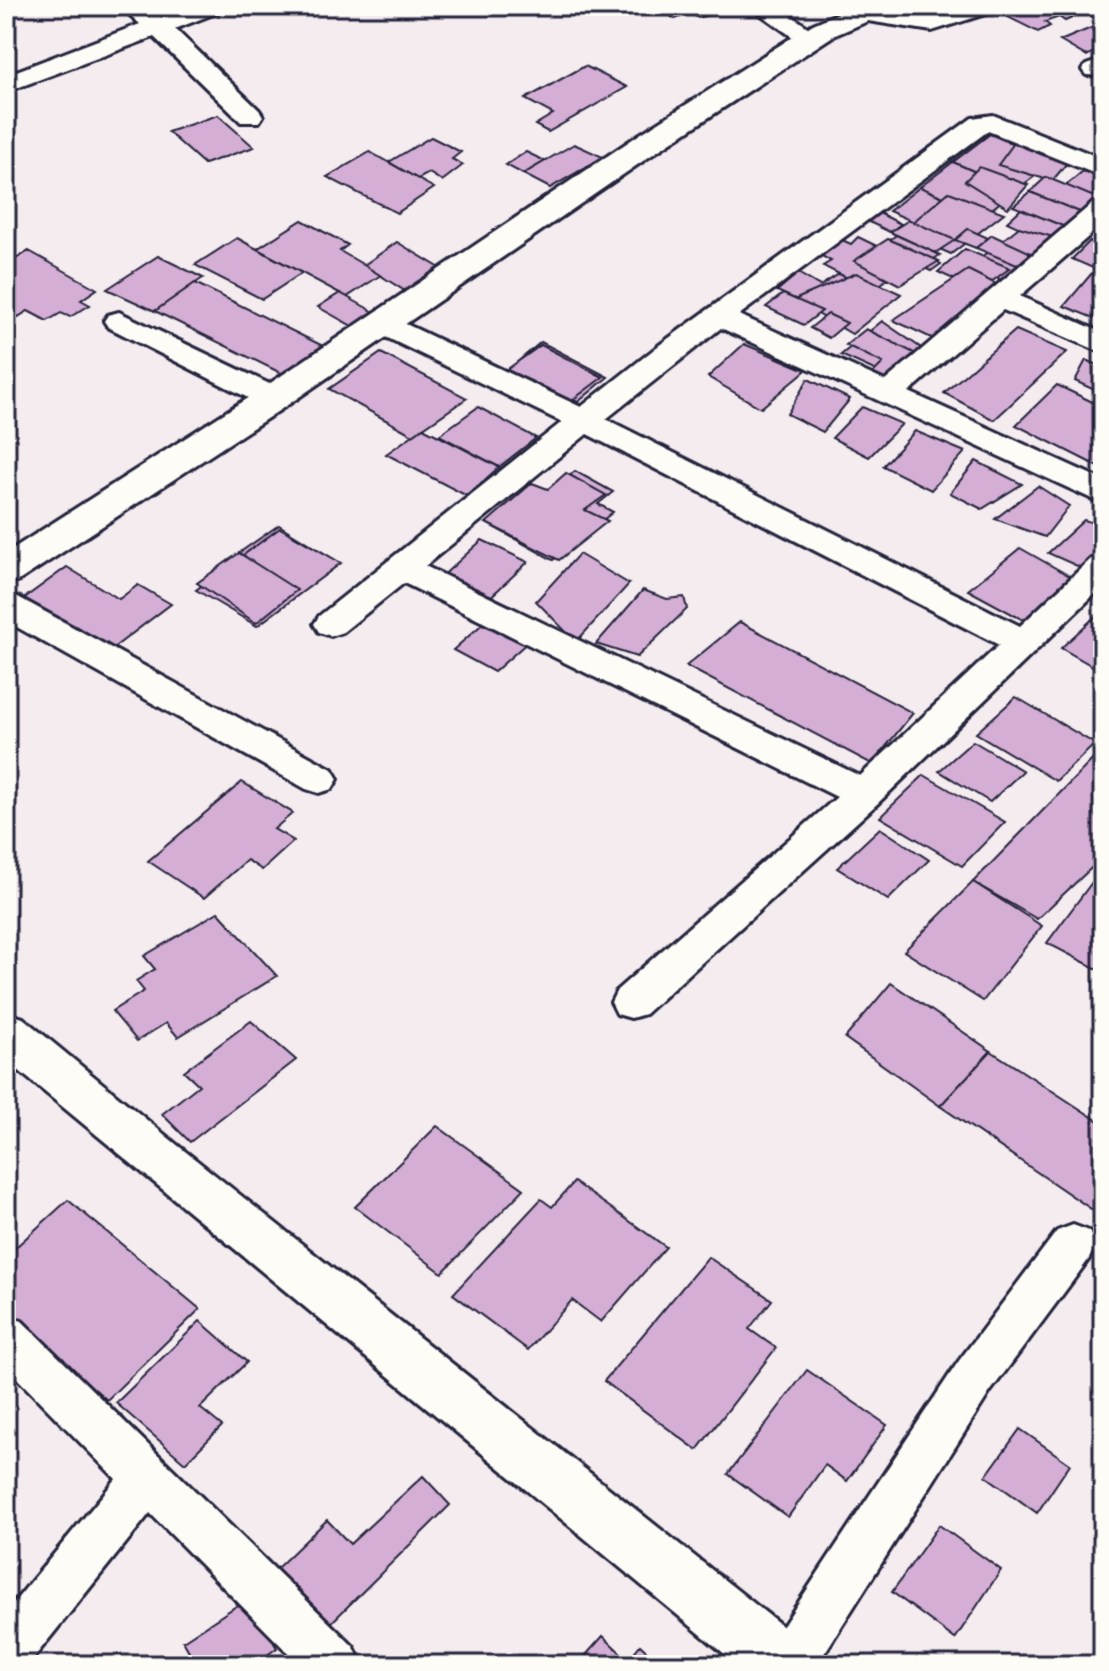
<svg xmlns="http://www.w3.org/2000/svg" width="1109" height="1671" font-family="Pangolin,sans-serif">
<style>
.building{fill:#d5aed6;stroke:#22223b;stroke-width:2}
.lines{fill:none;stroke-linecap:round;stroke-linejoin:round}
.street-casing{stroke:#22223b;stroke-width:6}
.secondary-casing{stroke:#22223b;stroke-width:6}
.street{fill:#fdfcf7;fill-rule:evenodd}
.secondary{fill:#fdfcf7;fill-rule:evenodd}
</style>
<rect width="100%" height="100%" fill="#f5ecf0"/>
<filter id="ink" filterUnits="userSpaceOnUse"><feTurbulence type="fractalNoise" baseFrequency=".0125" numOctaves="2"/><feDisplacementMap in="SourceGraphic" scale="16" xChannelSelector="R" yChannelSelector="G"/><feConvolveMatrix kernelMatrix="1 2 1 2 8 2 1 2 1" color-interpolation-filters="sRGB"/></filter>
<g filter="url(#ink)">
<g class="building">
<polygon points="656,6 710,6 703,9 712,14 698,18 690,13 675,19"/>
<polygon points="902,6 953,6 957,9 925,21"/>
<polygon points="1018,6 1087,6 1091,10 1065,21 1059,17 1045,22 1050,26 1038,32 1002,14"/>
<polygon points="1103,23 1103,48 1086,56 1060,41"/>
<polygon points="585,66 627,87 548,132 535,125 553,114 525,99"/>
<polygon points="218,115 254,147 204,164 168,132"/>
<polygon points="990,134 1054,162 1016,190 953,162"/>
<polygon points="431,137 461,152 452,159 463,165 442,181 429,173 418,179 389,162"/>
<polygon points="1017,139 1068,162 1052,181 998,165"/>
<polygon points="574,144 603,157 550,188 523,174"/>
<polygon points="370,152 434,188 397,213 327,177"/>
<polygon points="526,152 545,161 523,174 506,165"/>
<polygon points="953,162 1016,190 984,215 920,187"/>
<polygon points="979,167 1028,185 1008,208 965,181"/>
<polygon points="1083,171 1103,179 1103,194 1059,232 1029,217"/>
<polygon points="1046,177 1099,199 1082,213 1030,192"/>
<polygon points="920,187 984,215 955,240 889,211"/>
<polygon points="949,192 1004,213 951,254 901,232"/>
<polygon points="1030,192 1082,213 1065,227 1013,206"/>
<polygon points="1021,209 1065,227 1048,241 1007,222"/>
<polygon points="875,211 901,224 890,232 863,219"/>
<polygon points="302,220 348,245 340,251 381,275 347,297 257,249"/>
<polygon points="909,220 955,240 935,253 890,232"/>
<polygon points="1019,227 1053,237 1005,282 971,265"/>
<polygon points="968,229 988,238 976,248 955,240"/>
<polygon points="896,235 940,255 934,259 941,264 931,271 881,248"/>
<polygon points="992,235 1031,253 1017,265 976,248"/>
<polygon points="858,237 908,261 873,291 823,266 831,261 820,255 840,239 851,244"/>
<polygon points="237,238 257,249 302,273 262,299 195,265"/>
<polygon points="888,239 939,261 900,285 854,261"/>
<polygon points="1090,241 1103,248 1103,285 1089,279 1100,271 1072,259"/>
<polygon points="397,242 440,268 405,291 364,265"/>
<polygon points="965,249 1010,268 979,291 938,272"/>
<polygon points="29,251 97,289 81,300 90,305 70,317 61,313 47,321 28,311 18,317 6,311 6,265"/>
<polygon points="158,256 203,278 155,311 107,289"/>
<polygon points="968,270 1000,286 938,341 893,320"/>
<polygon points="798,273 820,286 839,274 882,294 847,323 777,291"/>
<polygon points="856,273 901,294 852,334 794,300"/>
<polygon points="1092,273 1103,277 1103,322 1064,306"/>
<polygon points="195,283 323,346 285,375 155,311"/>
<polygon points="340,293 376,313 354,327 318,307"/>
<polygon points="783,294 822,311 804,325 766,307"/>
<polygon points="828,314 847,323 829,338 810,328"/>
<polygon points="882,321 921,348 892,378 841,355"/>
<polygon points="866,329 922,357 882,391 864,382 883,363 846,345"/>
<polygon points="1016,330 1067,352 994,420 944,393"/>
<polygon points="541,342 608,377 578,402 508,370"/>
<polygon points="744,344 806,370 761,408 708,377"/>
<polygon points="541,345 603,377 571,401 538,384 532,388 502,373"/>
<polygon points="381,353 467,398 413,435 329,389"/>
<polygon points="1086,360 1103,367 1103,394 1075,381"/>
<polygon points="808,379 850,399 823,432 787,414"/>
<polygon points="1057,385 1103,407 1103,469 1016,425"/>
<polygon points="478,407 536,438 499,467 439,435"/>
<polygon points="862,407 902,424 869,457 832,438"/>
<polygon points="423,428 499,467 467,496 386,454"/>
<polygon points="915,431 965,452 931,490 883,466"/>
<polygon points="976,461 1022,484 982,509 950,493"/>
<polygon points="575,471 613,492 598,504 613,512 553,560 488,524 537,486 549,492"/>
<polygon points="566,473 606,495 585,510 608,521 559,560 486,523 532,483 548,489"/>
<polygon points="1038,486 1069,506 1045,537 995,519"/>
<polygon points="1084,520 1103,526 1103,550 1084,569 1048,553"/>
<polygon points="279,525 337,561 297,590 239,553"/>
<polygon points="280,528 341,563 257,626 196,590"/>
<polygon points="482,540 528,562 485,602 438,580"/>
<polygon points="1020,548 1073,578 1025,621 968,590"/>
<polygon points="239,553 297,590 256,623 197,583"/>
<polygon points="579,554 629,584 576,642 536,601"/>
<polygon points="67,567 119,599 138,585 171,604 104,655 19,602"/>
<polygon points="643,590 667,599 684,597 687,609 637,657 596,644"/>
<polygon points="1099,613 1103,615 1103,672 1061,648"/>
<polygon points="488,619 529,641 494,672 453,650"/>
<polygon points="740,622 913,713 872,764 686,666"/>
<polygon points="1016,697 1095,744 1056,781 976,733"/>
<polygon points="973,741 1023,771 990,802 939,771"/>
<polygon points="1103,749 1103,857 1037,919 973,882"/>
<polygon points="924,775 1005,822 962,866 880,817"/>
<polygon points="242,782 293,813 274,829 294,841 262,870 247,860 204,898 148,861"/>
<polygon points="880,828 929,860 888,900 837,868"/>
<polygon points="1098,874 1103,877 1103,972 1047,943"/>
<polygon points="973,882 1042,926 983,1001 904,951"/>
<polygon points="218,912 277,976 178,1037 166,1023 137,1041 112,1011 144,991 136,981 155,969 144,956"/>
<polygon points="891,983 991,1051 940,1106 845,1038"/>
<polygon points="251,1021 296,1060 190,1142 162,1114 199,1085 184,1071"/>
<polygon points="991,1051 1103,1124 1103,1217 940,1106"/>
<polygon points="437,1126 524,1189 442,1273 355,1207"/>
<polygon points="574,1182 666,1247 601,1322 572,1300 528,1350 453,1294 541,1199 552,1207"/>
<polygon points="68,1200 200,1309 107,1400 6,1311 6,1256"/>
<polygon points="708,1257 772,1300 749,1329 776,1348 697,1450 604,1381"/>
<polygon points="200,1321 247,1362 200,1408 222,1426 185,1463 116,1403"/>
<polygon points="807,1370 887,1425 847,1481 825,1465 788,1517 728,1474"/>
<polygon points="1020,1429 1070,1464 1037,1513 986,1476"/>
<polygon points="423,1476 450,1505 330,1624 276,1569 327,1520 350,1544"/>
<polygon points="939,1525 1001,1570 955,1639 892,1592"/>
<polygon points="247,1599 277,1648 253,1665 197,1665 183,1641"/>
<polygon points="603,1636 628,1660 640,1645 662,1665 577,1665"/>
</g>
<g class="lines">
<g class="street-casing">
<g id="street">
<polygon points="120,6 148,6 161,17 189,6 224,6 221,11 175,29 259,110 263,116 259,122 241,122 154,37 6,92 6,75 140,24"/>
<polygon points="749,6 778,6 823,38 819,43 801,43"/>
<polygon points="1103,59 1103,76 1086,75 1082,70 1086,65"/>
<path d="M993,115L1103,159V177L988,131L739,315L885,381L1093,203L1103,201V224L1020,296L1103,333V353L1003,310L909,392L1103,480V504L721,328L606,419L1020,626L1091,559L1103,556V586L877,804L645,1014L631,1018L617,1014L611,1002L617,990L837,797L404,583L343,632L331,636L319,632L314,624L319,616L562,422L369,329L365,323L369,317L380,314L391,317L581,407L658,346L972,118ZM587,434L999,645L860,776L425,566Z"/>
<polygon points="119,312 284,391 289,398 284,405 273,408 262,405 108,327 104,321 108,315"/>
<polygon points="6,593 18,597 332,769 338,779 332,789 319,793 306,789 6,621"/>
<polygon points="1073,1225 1089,1231 1095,1245 1089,1259 990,1392 817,1665 761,1665 769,1647 958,1362 1057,1231"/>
<polygon points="6,1315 22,1321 354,1647 362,1665 300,1665 150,1513 28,1665 6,1665 6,1612 116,1479 6,1367"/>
</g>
</g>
<g class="secondary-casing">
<g id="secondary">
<polygon points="855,6 883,6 930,13 953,6 996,6 992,12 932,31 868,21 833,36 662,148 286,406 20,580 6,584 6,553 260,390 640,134 813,24"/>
<polygon points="6,1013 23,1018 176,1144 805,1644 814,1665 738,1665 6,1060"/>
</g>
</g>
<use href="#street" class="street"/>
<use href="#secondary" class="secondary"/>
</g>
</g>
<rect width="1109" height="1671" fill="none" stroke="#fdfcf7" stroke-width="32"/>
<rect x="16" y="16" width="1077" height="1639" fill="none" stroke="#22223b" stroke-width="3" filter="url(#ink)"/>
</svg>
